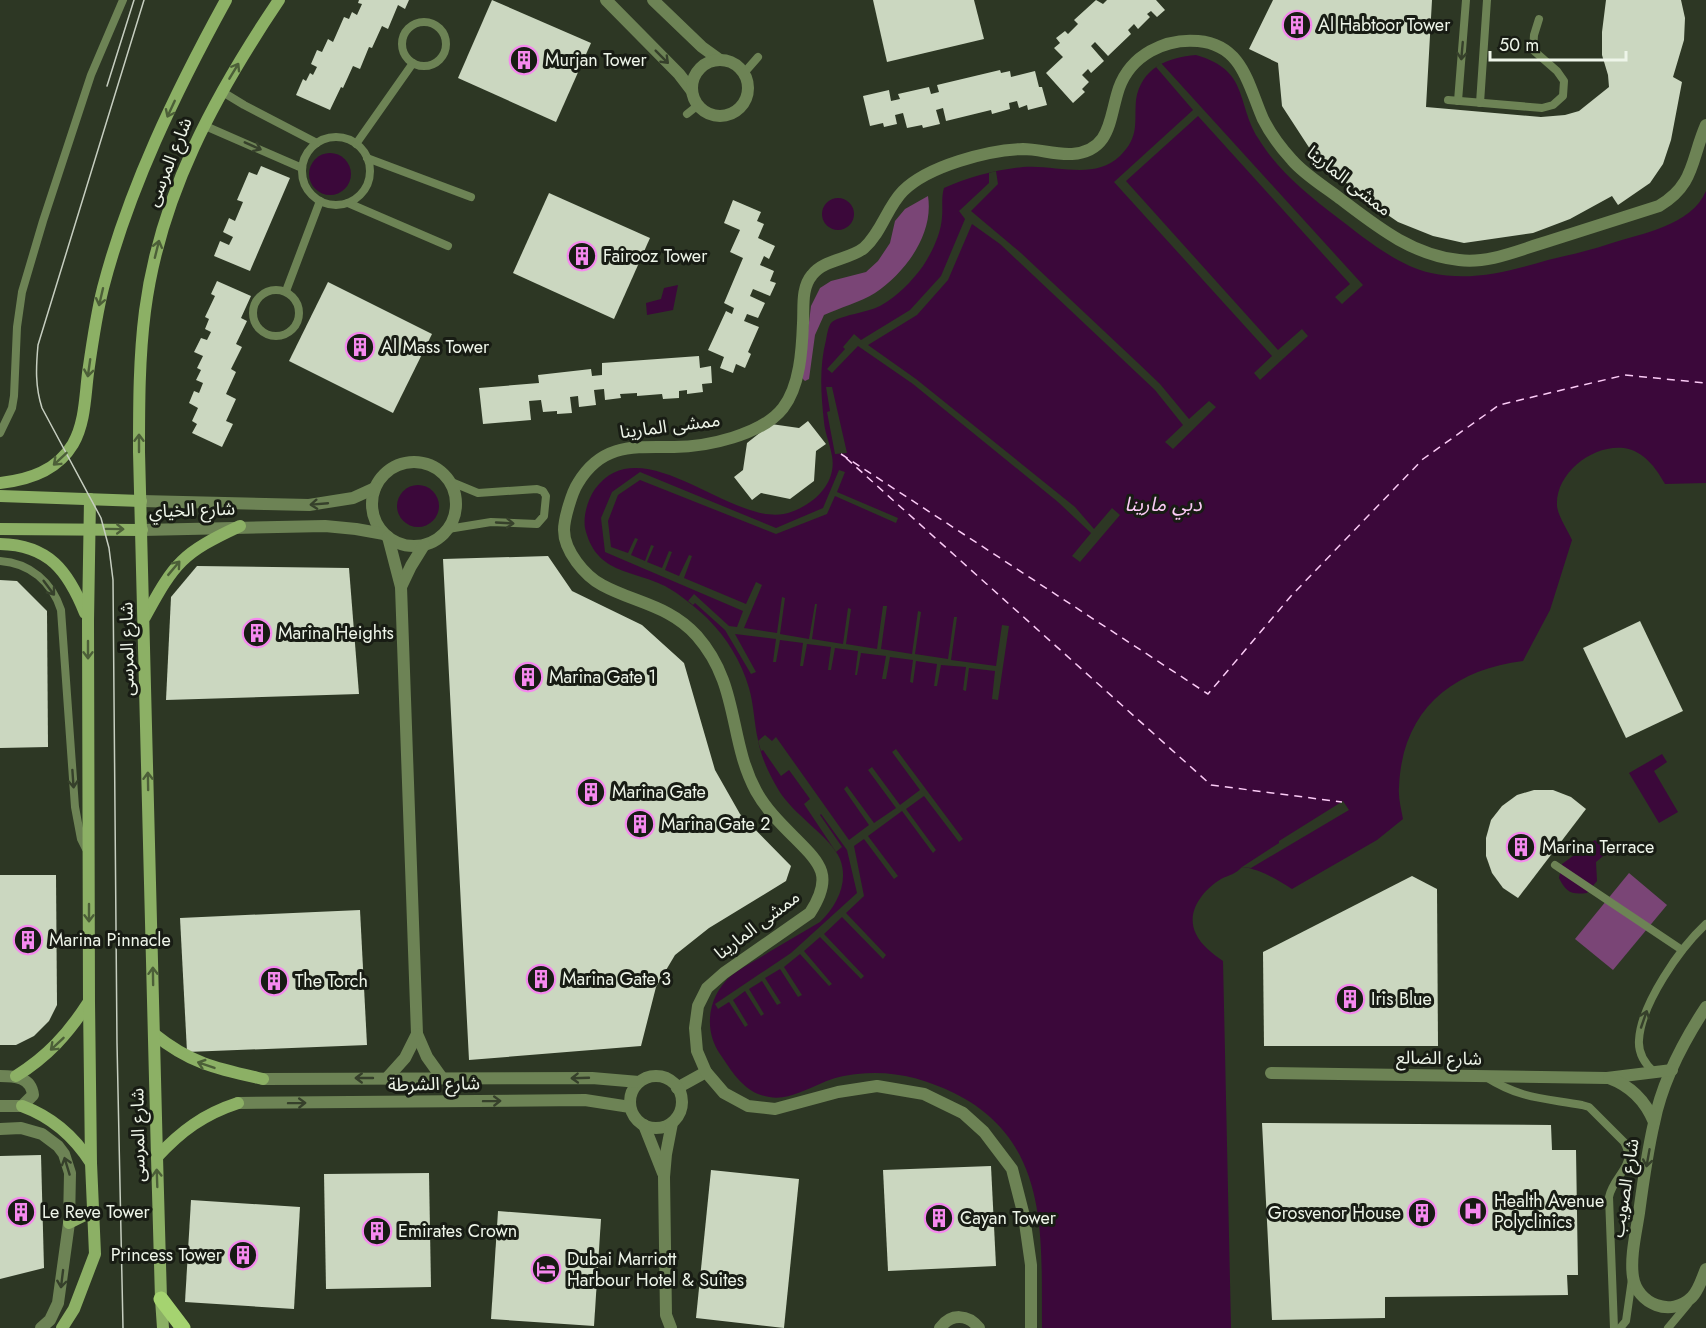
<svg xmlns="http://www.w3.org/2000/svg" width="1706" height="1328" font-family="Jost,'Noto Sans Arabic',sans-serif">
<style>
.green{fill:#7a4576}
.water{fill:#3b083a}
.pier{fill:#2d3724}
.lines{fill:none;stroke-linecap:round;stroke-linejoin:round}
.ferry{stroke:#fbcbf6;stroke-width:1.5;stroke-dasharray:8 6;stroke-linecap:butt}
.building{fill:#cbd7c0}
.service{stroke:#6d8355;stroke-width:8}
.pedestrian{stroke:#6d8355;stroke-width:12}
.minor{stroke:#6d8355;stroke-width:12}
.secondary{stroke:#8cb065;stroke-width:12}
.primary{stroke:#a5d370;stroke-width:15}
.tram{stroke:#c6cec0;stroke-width:1.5}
.oneway{stroke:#36402b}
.oneway2{stroke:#4c5f38}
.labels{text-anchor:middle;stroke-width:6;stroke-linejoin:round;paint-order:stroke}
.poi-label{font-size:18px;fill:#eef5e9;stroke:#181c14;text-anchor:start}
.street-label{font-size:18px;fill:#eef5e9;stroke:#181c14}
.water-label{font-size:20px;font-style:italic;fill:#fbcbf6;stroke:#181c14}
</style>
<rect width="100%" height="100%" fill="#2d3724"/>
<g class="green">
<path d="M928,196C934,234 906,272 875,293C861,302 839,308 824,315L815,335L809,379L805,381L802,378L811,306L820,288L831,281L866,272L878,261L890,243L895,221L905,209Z"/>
<polygon points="1629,873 1667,905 1613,970 1575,939"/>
</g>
<g class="water">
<path d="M1196,55C1249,70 1236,102 1258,138C1278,171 1307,194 1338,218C1364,238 1398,266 1431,273C1471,282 1510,271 1548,260C1568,255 1589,251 1609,244C1642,233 1691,226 1706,191V483L1665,484C1656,468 1644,451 1624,448C1593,444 1555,473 1557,506C1558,516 1568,531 1572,540L1550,610L1523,661C1451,670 1402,711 1399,787C1398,797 1401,808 1403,819L1377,840L1292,889C1276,879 1260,869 1242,867C1236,874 1229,875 1221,879C1203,890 1185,912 1196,934C1201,945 1213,954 1223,961L1231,1328H1042C1041,1237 1051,1141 954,1093C923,1078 892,1070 857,1074C846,1075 832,1078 822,1083C802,1091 784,1103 761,1095C742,1089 731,1070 720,1054C703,1029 708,996 731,976C742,967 757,960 769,952C786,942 803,932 820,922C837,906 849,882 840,859C831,837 792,814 778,789C769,774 761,757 758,740C754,723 754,705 749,688C741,661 727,638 707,618C694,606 681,595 665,586C630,569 596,574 585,528C583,515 588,499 595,489C643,424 737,533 791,512C814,504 837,483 832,456C830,444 825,433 824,422C821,395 819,367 826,340C827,335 828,327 831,323C837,316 869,312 880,306C897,297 912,281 923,266C932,252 941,234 942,217C943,207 941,198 944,188C969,177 995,170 1023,167C1055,164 1094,181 1120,156C1140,136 1134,123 1136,100C1141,68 1168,57 1196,55Z"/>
<circle cx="330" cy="174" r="21"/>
<circle cx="838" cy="214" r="16"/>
<polygon points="678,285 673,310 647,315 646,303 661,299 664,288"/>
<circle cx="418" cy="506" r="21"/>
<polygon points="1662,754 1667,762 1654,771 1678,812 1659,823 1629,773"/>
<path d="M1595,840L1607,853L1596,862L1597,881L1587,893C1571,895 1566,892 1559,878L1562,864Z"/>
</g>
<g class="pier">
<polygon points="1161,63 1363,285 1342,304 1335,297 1350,284 1198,116 1126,181 1278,350 1302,329 1308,336 1260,380 1254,373 1272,356 1114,182 1193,110 1156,67"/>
<polygon points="996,171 998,184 971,211 1021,253 1138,363 1160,384 1189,419 1209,401 1216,407 1173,449 1165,442 1183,425 1155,390 1000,244 972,224 948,280 917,315 868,345 916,379 1075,507 1094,529 1112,508 1120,515 1080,562 1072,556 1091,533 1058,502 913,384 858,346 832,373 827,369 845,349 843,347 854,334 861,340 910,310 941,276 965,219 959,211 989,183 989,173"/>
<polygon points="826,387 832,387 847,453 835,454 827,412 830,411"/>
<polygon points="839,470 845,472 837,492 898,518 896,523 835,496 827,514 776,534 640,480 618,495 608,521 611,547 628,553 635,538 638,539 631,555 645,561 651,545 654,546 647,562 662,568 669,551 672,552 665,570 679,576 689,555 692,556 684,578 746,604 756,582 762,585 744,628 777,633 782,597 785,598 780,634 809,639 815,604 817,604 812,639 843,644 848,608 851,609 846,644 877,649 883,606 887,606 881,649 912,654 918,611 921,612 915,654 948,659 954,617 957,617 951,660 996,666 1002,625 1009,626 998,700 992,699 995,671 969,668 966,691 963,690 966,667 941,665 937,686 934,686 937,664 916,661 913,683 910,682 913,660 890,657 886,679 882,679 886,656 861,653 857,675 855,675 858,651 835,648 831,670 828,670 831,647 807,644 803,666 800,666 803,643 780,640 776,662 773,662 776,639 735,634 756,672 751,674 725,630 695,603 693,605 688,601 694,594 729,626 737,627 743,611 605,552 601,518 612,492 640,472 776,528 823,508"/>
<polygon points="765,735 772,741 776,737 849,840 869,825 844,789 847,786 874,823 896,808 868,770 872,767 900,805 920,790 892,752 896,749 963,839 959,842 924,796 906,809 936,850 933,853 902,811 868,836 898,876 894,879 864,839 854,846 864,896 846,913 886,955 883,959 842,917 824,934 864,976 861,979 820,937 804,951 832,984 829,986 800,954 784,967 802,995 798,997 780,969 765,978 781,1003 777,1005 762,981 749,989 764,1014 761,1016 745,991 733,1000 748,1025 745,1027 729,1002 718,1009 715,1004 791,953 857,893 847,850 821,814 820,815 842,847 836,852 804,804 810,799 789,770 781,776 763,750 761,751 758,741"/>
<polygon points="1343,801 1349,810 1251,868 1242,867 1279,843 1279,841"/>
</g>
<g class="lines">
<g class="ferry">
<polyline points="841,454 1208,694 1291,596 1423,459 1499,405 1625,375 1706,383"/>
<polyline points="846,458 1211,785 1342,802"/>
</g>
</g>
<g class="building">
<polygon points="359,0 409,0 405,9 398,5 388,29 382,26 372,48 369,47 360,69 353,66 343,88 341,87 330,110 296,95 303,79 306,81 310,73 313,75 317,67 311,64 317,50 322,52 328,39 333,42 344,17 349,19 352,12 357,15 362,4 358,3"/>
<polygon points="492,0 591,43 556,122 458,78"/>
<polygon points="873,0 974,0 984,39 887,62"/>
<polygon points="1096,0 1103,4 1107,0 1156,0 1165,10 1157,17 1151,11 1147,14 1150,17 1138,29 1134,24 1128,30 1131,34 1108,56 1095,42 1091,46 1104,61 1091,73 1088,69 1082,75 1089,82 1082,89 1085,92 1073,103 1046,73 1063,57 1054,48 1060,43 1056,38 1065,31 1068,34 1078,24 1074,20"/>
<polygon points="1273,0 1432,0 1426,107 1541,117 1565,115 1579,111 1609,87 1608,75 1602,55 1602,32 1606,0 1681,0 1685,18 1684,40 1673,77 1682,82 1671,140 1663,164 1650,183 1618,205 1612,196 1570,219 1533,233 1464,243 1433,236 1398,222 1366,200 1337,175 1310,149 1282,106 1278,63 1249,49"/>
<polygon points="1000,70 1001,73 1010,71 1011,77 1035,71 1039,87 1042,87 1047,105 1028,110 1027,105 1019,108 1017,101 1009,103 1010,109 992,114 991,110 946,121 943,108 936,110 940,124 923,128 922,125 907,128 903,113 895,115 897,124 884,127 883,123 870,126 863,96 889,90 891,101 900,99 898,94 929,87 931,94 939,92 937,85"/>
<polygon points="261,166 290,178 250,271 214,256 220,241 229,245 233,237 223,232 229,218 235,221 243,202 237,200 249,172 257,175"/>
<polygon points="549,193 650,238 614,319 513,273"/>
<polygon points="733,200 761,212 757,221 764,224 758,238 775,246 769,259 764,256 760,265 774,271 770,281 776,283 770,296 753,289 750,296 765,303 758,318 747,314 744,321 759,327 748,352 751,354 745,368 736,364 733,373 720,368 724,357 708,350 726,311 732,314 734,308 724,303 743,258 730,252 740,230 724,223"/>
<polygon points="217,281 251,296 241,318 247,321 236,344 242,347 231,369 236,372 226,394 236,399 226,421 233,424 222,447 192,433 197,424 192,421 198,408 189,403 194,391 199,393 203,383 196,380 201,370 197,368 203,356 194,352 201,338 207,340 211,332 205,329 209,319 205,317 215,296 211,294"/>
<polygon points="328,282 432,334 393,413 289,361"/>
<polygon points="699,356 700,368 711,366 712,383 702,384 703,392 687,394 687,390 679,391 679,398 663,399 662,394 637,396 637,393 620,394 621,398 605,400 604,389 594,390 596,405 579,407 578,396 570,397 572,413 557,414 557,411 543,412 541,400 529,401 531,420 483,424 479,388 539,383 538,375 591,369 592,376 602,375 602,363"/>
<polygon points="808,421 826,444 816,451 814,481 790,499 761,493 752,500 734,477 743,470 747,443 771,424 799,428"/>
<polygon points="548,556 572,591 642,625 684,663 715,770 740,814 791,866 786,881 709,928 675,955 656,987 641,1046 469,1060 443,559"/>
<polygon points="197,566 349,568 359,694 166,700 171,597"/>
<polygon points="0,580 17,581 47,611 48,747 0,748"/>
<polygon points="1640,621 1683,711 1626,738 1583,648"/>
<polygon points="1534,790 1553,790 1571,797 1586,809 1518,898 1503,888 1492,873 1486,856 1486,838 1491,820 1502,806 1517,795"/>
<polygon points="0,875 56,875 57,1005 49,1021 34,1036 16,1045 0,1045"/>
<polygon points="1412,876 1437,889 1438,1046 1264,1046 1263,952"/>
<polygon points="360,910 367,1045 187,1052 180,918"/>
<polygon points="1262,1123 1551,1125 1552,1150 1576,1150 1578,1275 1567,1275 1568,1295 1385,1297 1385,1318 1272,1320"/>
<polygon points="41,1155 44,1268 0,1279 0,1156"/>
<polygon points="991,1166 996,1266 888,1271 883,1170"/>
<polygon points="711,1170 799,1179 784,1328 696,1318"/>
<polygon points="429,1173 431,1287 326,1289 324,1174"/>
<polygon points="191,1200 300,1207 294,1309 185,1302"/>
<polygon points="498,1211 601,1219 594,1326 491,1319"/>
</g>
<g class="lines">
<g class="service">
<circle cx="424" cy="44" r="22"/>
<polyline points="744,73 758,57"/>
<polyline points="221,91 244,105 317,143"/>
<polyline points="1448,100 1542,108 1553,105 1563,96 1564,81 1557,71 1533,50 1534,35 1539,19"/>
<polyline points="1458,101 1466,0"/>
<polyline points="1480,103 1487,0"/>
<polyline points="687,114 697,106"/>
<polyline points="203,125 302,168"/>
<circle cx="336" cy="171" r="34"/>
<polyline points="356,144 413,63"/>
<polyline points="367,158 471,197"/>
<polyline points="348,203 448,246"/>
<circle cx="276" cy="313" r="23"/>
<polyline points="286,291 320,201"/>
<polyline points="0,433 12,408 14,396 17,327 22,292 43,221 91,75 123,0"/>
<polyline points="448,529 491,522 537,524 544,516 546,496 543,491 537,489 478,493 449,481"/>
<path d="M0,561C30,563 52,582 61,610L75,807L81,839L86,849"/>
<polyline points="1555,865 1682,950"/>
<path d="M1654,1072C1644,1063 1638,1053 1639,1040C1641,1004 1680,948 1706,924"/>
<path d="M1486,1077C1521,1099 1543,1098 1582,1105L1589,1107L1624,1142C1638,1166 1614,1174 1609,1197L1614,1328"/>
<polyline points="1620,1328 1626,1321 1632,1279"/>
<polyline points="1668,1328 1688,1304"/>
</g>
<g class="pedestrian">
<polyline points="677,1088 706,1072"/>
<path d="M1031,1328V1265L1024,1216L1012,1169L984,1132L963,1113L924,1094L877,1086L838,1092L775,1109L748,1106L724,1093L706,1072L697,1051L695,1028L698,1006L707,988L724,973L810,913C834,876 821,864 794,837C780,823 766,809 756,791C728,739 740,685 697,636C669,605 635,603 602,585C585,576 564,551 564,530C564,519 572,492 578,483C602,443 634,447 674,447C706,447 762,435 783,408C800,386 802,350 803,323C804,307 801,288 812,275C824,259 849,260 864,248C882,232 887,207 903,191C928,166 988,150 1023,149C1039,149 1055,155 1072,154C1112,151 1109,117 1119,88C1131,55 1165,38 1198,41C1243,45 1248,85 1263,119C1270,133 1281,148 1292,160C1304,174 1322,185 1338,197C1375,225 1411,255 1459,260C1488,264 1519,250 1546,242C1583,230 1621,218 1659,206C1695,185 1691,159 1706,125"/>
</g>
<g class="minor">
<polyline points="606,0 679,74 692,91"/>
<polyline points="653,0 702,47 720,60"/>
<circle cx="720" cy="88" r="28"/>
<circle cx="414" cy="504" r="42"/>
<polyline points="141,501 309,505 353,498 375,488"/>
<polyline points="142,530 325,526 356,529 384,534"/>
<polyline points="388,537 401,587 417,1034 427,1057 442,1078"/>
<polyline points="401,587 411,566 424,545"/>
<path d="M1706,1007C1683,1042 1662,1082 1654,1123C1647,1153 1643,1183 1639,1213C1636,1233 1630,1257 1633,1277C1637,1304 1671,1318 1692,1297C1699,1290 1702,1278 1706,1269"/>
<polyline points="1271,1073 1607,1078 1672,1070"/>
<circle cx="656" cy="1102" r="26"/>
<path d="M0,1076C15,1076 31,1077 33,1095L22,1106H0"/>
<polyline points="387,1078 405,1058 417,1034"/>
<path d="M1609,1078C1631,1086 1645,1100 1654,1122"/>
<polyline points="263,1079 592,1078 639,1082"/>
<polyline points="238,1103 585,1100 630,1107"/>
<polyline points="644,1125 663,1173"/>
<polyline points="0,1129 21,1128 42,1134 58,1146 64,1154 70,1173 69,1223 58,1303 50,1320 41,1328"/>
<polyline points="671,1328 666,1315 664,1177 666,1154 672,1123"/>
<path d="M940,1328C951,1313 968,1314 979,1328"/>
</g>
<g class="secondary">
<path d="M0,483C29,480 57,471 73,444C85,423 85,397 88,373C92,345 96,316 103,288C129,188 176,91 226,0"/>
<polyline points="0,496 141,501"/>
<polyline points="0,529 142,530"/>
<path d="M0,544C49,545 68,571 85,613"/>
<path d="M145,617C175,562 182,553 240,526"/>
<path d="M154,1034C191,1064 218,1069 263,1079"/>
<path d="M16,1076C47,1057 68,1034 88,1003"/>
<path d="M22,1106C52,1117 74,1136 91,1163"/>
<path d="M157,1157C181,1131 204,1114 238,1103"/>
<polyline points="69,1223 93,1211"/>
<polyline points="62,1328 74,1309 95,1254 91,1163 89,1002 88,621 90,499"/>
<path d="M163,1328L161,1299L157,1157L139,452C139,405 139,358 145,311C160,195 215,95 279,0"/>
</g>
<polyline class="primary" points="161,1299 183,1328"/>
<g class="tram">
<polyline points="107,86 134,0"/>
<path d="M123,1328L117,1043L113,580L109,548L101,518L42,408C35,386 36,367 38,345L144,0"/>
</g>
</g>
<defs><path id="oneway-shaft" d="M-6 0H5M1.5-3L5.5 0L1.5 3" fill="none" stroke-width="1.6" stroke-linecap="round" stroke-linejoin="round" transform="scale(1.5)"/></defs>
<g class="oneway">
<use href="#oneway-shaft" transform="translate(1462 51) rotate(95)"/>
<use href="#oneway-shaft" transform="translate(662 57) rotate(45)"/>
<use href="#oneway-shaft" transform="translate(253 146) rotate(24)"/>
<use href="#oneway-shaft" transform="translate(319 504) rotate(175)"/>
<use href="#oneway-shaft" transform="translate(505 523) rotate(3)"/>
<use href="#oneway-shaft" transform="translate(49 588) rotate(53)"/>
<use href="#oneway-shaft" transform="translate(73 779) rotate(86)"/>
<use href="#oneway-shaft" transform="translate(1644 1019) rotate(-71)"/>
<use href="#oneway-shaft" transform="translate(364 1078) rotate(180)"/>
<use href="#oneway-shaft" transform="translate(580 1078) rotate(178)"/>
<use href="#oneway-shaft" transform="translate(492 1101) rotate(-1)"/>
<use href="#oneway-shaft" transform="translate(297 1103) rotate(-1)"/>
<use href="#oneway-shaft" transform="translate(1648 1158) rotate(100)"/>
<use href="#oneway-shaft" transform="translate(67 1166) rotate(-107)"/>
<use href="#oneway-shaft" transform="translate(62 1279) rotate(97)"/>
</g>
<g class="oneway2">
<use href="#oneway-shaft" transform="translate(234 71) rotate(-59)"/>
<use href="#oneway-shaft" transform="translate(171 109) rotate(115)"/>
<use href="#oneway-shaft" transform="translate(157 249) rotate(-76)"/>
<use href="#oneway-shaft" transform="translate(101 297) rotate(103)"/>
<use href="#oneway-shaft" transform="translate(89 368) rotate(98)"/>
<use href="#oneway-shaft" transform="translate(139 443) rotate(-90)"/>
<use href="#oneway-shaft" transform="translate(60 459) rotate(137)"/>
<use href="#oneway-shaft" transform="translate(115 529) rotate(1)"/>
<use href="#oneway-shaft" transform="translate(174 568) rotate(-50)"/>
<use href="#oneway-shaft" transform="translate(88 650) rotate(90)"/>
<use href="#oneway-shaft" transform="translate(148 781) rotate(-91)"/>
<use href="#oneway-shaft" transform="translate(89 913) rotate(90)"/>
<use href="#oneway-shaft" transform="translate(153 976) rotate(-91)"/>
<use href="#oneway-shaft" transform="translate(57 1044) rotate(137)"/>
<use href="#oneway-shaft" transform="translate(206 1065) rotate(-161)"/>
<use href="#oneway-shaft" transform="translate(157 1178) rotate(-92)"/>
</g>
<defs>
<g id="building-ring" transform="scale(1.5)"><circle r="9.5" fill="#181c14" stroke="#f589ee" stroke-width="1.5"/><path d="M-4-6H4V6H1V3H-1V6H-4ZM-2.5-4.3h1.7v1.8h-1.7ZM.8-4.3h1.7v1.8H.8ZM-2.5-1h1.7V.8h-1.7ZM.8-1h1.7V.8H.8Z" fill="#f589ee"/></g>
<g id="hospital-ring" transform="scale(1.5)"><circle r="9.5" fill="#181c14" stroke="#f589ee" stroke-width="1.5"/><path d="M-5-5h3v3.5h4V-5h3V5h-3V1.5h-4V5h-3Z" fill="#f589ee"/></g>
<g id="hotel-ring" transform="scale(1.5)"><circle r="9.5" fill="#181c14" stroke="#f589ee" stroke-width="1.5"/><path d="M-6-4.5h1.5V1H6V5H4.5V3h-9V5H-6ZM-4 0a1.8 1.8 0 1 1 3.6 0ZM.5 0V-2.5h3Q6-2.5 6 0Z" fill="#f589ee"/></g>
</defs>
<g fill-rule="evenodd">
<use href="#building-ring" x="1297" y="25"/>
<use href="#building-ring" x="524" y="60"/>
<use href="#building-ring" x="582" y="256"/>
<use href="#building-ring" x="360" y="347"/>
<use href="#building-ring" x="257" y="633"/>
<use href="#building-ring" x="528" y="677"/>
<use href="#building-ring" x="591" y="792"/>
<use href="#building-ring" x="640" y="824"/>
<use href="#building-ring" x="1521" y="847"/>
<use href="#building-ring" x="28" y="940"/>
<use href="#building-ring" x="541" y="979"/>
<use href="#building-ring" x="274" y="981"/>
<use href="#building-ring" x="1350" y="999"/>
<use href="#hospital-ring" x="1473" y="1211"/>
<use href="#building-ring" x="21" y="1212"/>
<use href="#building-ring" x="1422" y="1213"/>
<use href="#building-ring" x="939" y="1218"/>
<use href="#building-ring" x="377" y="1231"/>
<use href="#building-ring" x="243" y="1255"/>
<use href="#hotel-ring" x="546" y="1269"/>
</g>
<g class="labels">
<g class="poi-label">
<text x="1318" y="31">Al Habtoor Tower</text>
<text x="545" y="66">Murjan Tower</text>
<text x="603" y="262">Fairooz Tower</text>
<text x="381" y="353">Al Mass Tower</text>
<text x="278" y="639">Marina Heights</text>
<text x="549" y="683">Marina Gate 1</text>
<text x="612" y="798">Marina Gate</text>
<text x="661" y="830">Marina Gate 2</text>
<text x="1542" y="853">Marina Terrace</text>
<text x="49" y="946">Marina Pinnacle</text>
<text x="562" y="985">Marina Gate 3</text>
<text x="295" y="987">The Torch</text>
<text x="1371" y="1005">Iris Blue</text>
<text x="1494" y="1207">Health Avenue<tspan x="1494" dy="21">Polyclinics</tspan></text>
<text x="42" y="1218">Le Reve Tower</text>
<text x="1401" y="1219" text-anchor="end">Grosvenor House</text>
<text x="960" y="1224">Cayan Tower</text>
<text x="398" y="1237">Emirates Crown</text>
<text x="222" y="1261" text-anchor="end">Princess Tower</text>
<text x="567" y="1265">Dubai Marriott<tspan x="567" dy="21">Harbour Hotel &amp; Suites</tspan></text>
</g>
<g class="street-label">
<text transform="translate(169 162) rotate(-68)" y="6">شارع المرسى</text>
<text transform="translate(1349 181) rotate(38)" y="6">ممشى المارينا</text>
<text transform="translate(670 426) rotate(-7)" y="6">ممشى المارينا</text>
<text transform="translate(192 510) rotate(-2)" y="6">شارع الخياي</text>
<text transform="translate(127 649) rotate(-91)" y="6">شارع المرسى</text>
<text transform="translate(757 925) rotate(-37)" y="6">ممشى المارينا</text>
<text transform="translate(1439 1058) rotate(1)" y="6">شارع الضالع</text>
<text transform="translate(434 1084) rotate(-1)" y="6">شارع الشرطة</text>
<text transform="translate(138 1135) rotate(-91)" y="6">شارع المرسى</text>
<text transform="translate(1625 1188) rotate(-81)" y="6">شارع الصويب</text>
</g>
<g class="water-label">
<text x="1163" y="511">دبي مارينا</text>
</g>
</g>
<path d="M1490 51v9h136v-9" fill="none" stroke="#eef5e9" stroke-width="3"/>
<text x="1499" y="51" font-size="18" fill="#eef5e9" stroke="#181c14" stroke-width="4.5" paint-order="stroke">50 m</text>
</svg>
